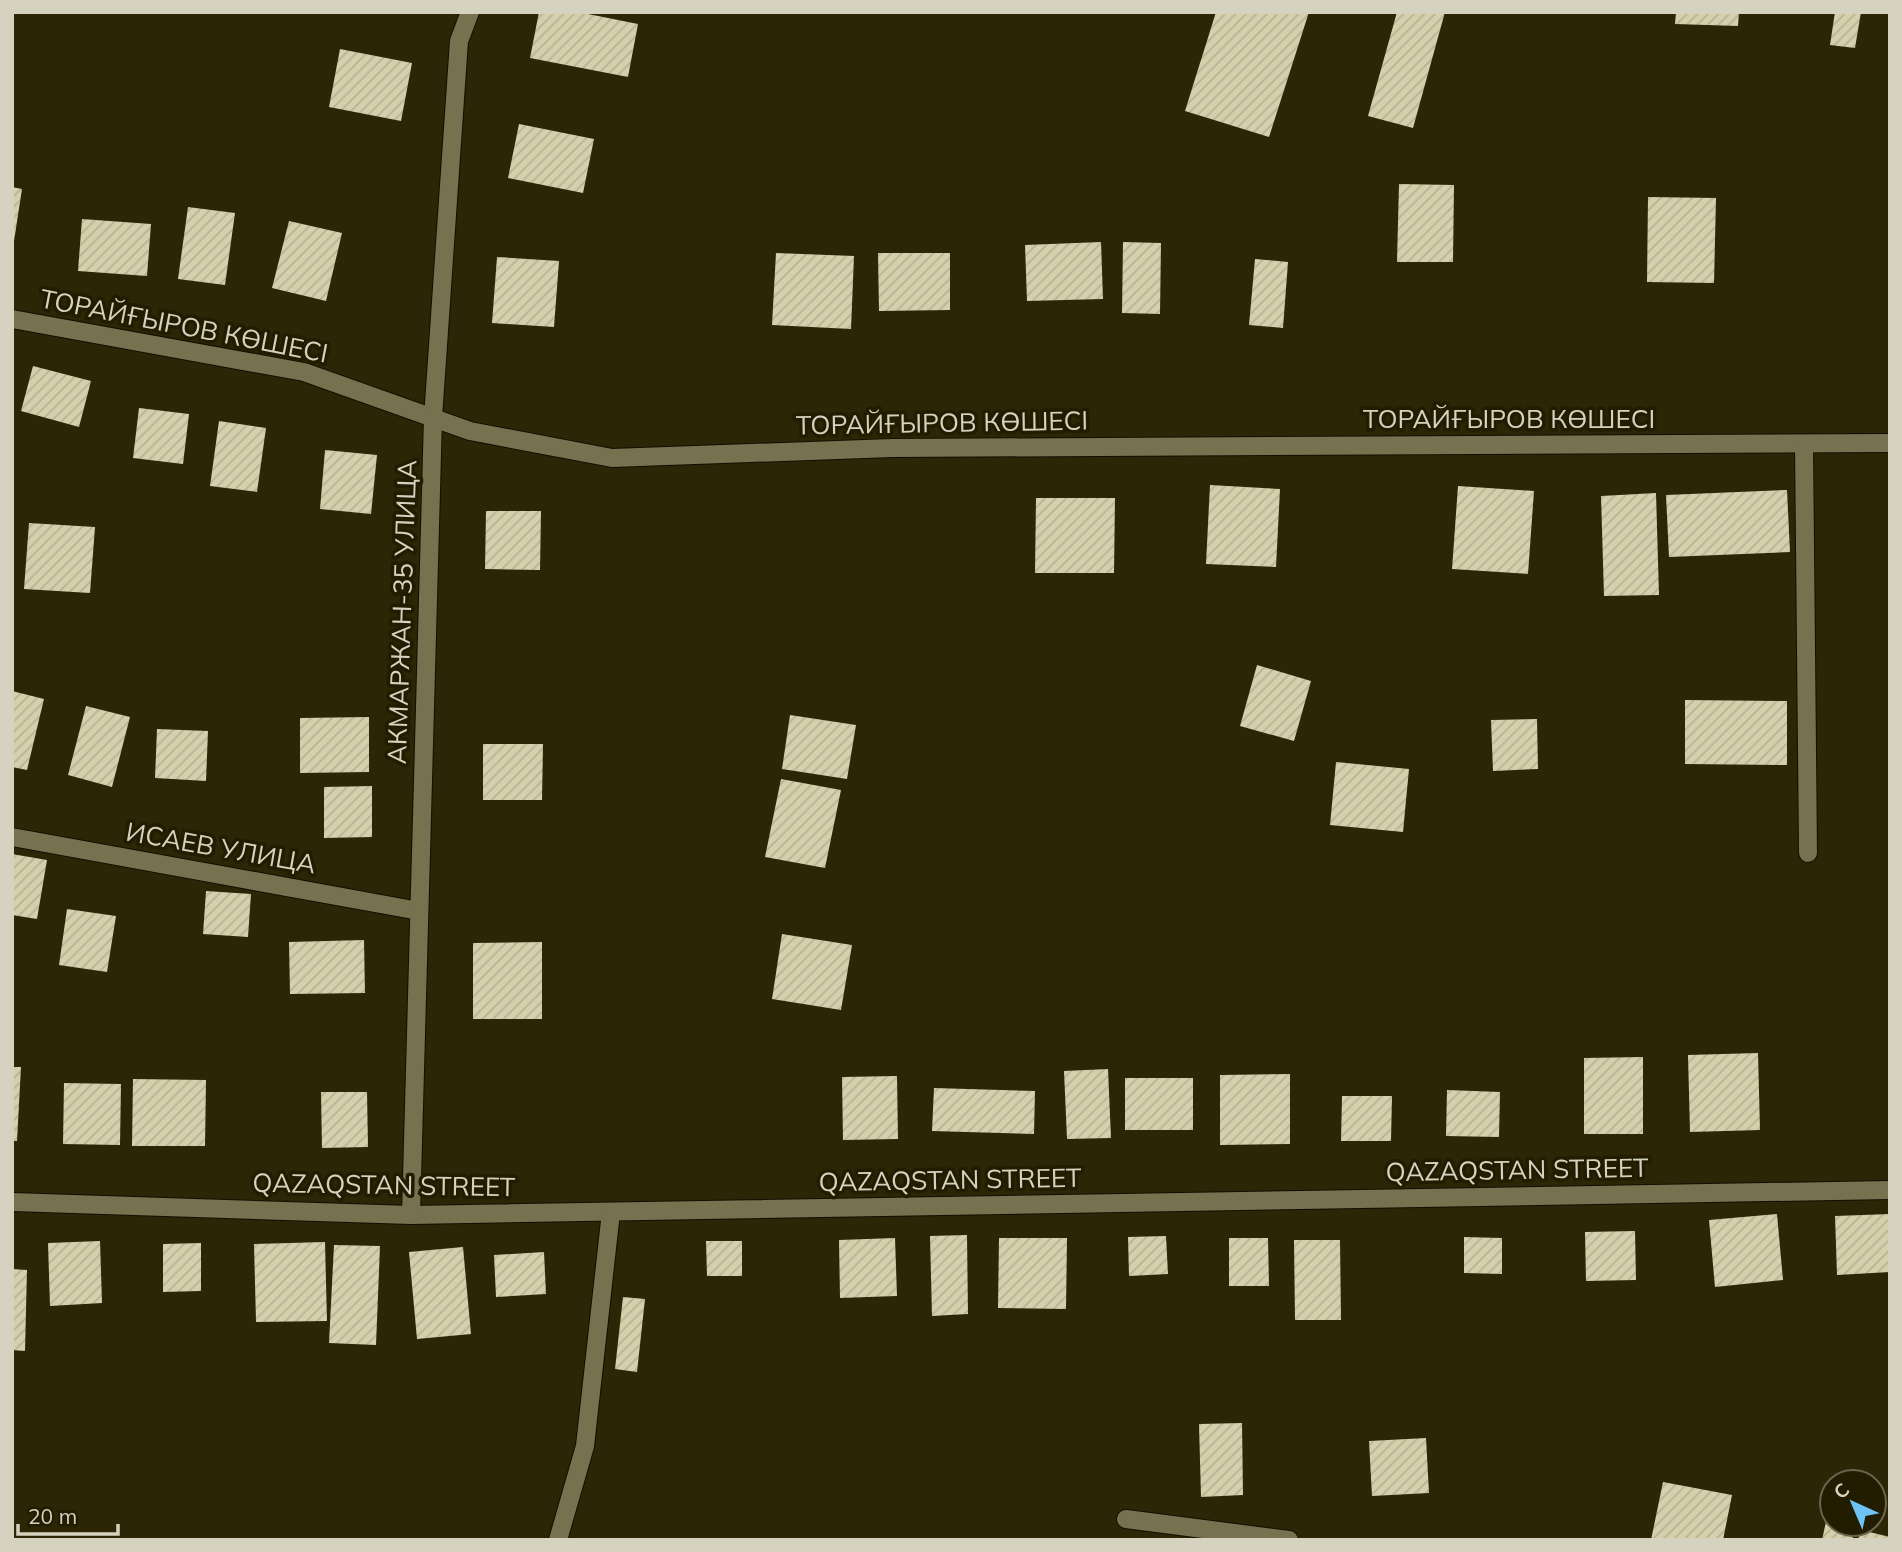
<svg xmlns="http://www.w3.org/2000/svg" width="1902" height="1552" font-family="Mulish,sans-serif">
<style>
.building{fill:url(#building-hatch)}
.lines{fill:none;stroke-linecap:round;stroke-linejoin:round}
.minor-casing{stroke:#130f00;stroke-width:20}
.minor{stroke:#777150;stroke-width:18}
.labels{text-anchor:middle;stroke-width:7;stroke-linejoin:round;paint-order:stroke}
.street-label{font-size:26px;fill:#d5d2c0;stroke:#221c00}
</style>
<defs>
<pattern id="building-hatch" width="6" height="6" patternUnits="userSpaceOnUse" patternTransform="scale(1.75)"><rect width="6" height="6" fill="#d6cfab"/><path d="M-1 1l2-2M0 6l6-6M5 7l2-2" fill="none" stroke="#b8b294"/></pattern>
</defs>
<rect width="100%" height="100%" fill="#2c2606"/>
<g class="building">
<polygon points="539,12 578,12 638,24 628,77 530,58"/>
<polygon points="1216,12 1309,12 1269,137 1185,111"/>
<polygon points="1397,12 1445,12 1413,128 1368,116"/>
<polygon points="1676,12 1739,12 1738,26 1675,24"/>
<polygon points="1835,12 1861,12 1855,48 1830,45"/>
<polygon points="340,49 412,63 401,121 329,107"/>
<polygon points="519,124 594,139 583,193 508,178"/>
<polygon points="1399,184 1454,185 1453,262 1397,262"/>
<polygon points="12,187 22,189 14,241 12,241"/>
<polygon points="1648,197 1716,198 1714,283 1647,282"/>
<polygon points="188,207 235,213 225,285 178,279"/>
<polygon points="82,219 151,224 147,276 78,271"/>
<polygon points="289,221 342,233 326,301 272,288"/>
<polygon points="1101,242 1103,299 1027,301 1025,245"/>
<polygon points="1123,242 1161,243 1160,314 1122,313"/>
<polygon points="776,253 854,256 851,329 772,325"/>
<polygon points="878,253 950,253 950,310 879,311"/>
<polygon points="497,257 559,261 554,327 492,323"/>
<polygon points="1255,259 1288,262 1283,328 1249,325"/>
<polygon points="33,366 91,381 79,427 21,411"/>
<polygon points="139,408 189,414 183,464 133,458"/>
<polygon points="219,421 266,428 257,492 210,486"/>
<polygon points="325,450 377,455 371,514 320,509"/>
<polygon points="1210,485 1280,489 1276,567 1206,564"/>
<polygon points="1458,486 1534,491 1528,574 1452,569"/>
<polygon points="1787,490 1790,552 1669,557 1666,495"/>
<polygon points="1656,493 1659,595 1604,596 1601,496"/>
<polygon points="1036,498 1115,498 1114,573 1035,573"/>
<polygon points="486,511 541,511 540,570 485,569"/>
<polygon points="29,523 95,527 90,593 24,589"/>
<polygon points="1257,665 1311,681 1294,741 1240,726"/>
<polygon points="12,691 44,699 27,770 12,767"/>
<polygon points="1685,700 1787,701 1787,765 1685,764"/>
<polygon points="86,706 130,717 112,787 68,775"/>
<polygon points="790,715 856,725 847,779 782,769"/>
<polygon points="369,717 369,772 300,773 300,718"/>
<polygon points="1537,719 1538,769 1493,771 1491,720"/>
<polygon points="157,729 208,731 206,781 155,778"/>
<polygon points="483,744 543,744 542,800 483,800"/>
<polygon points="1336,762 1409,769 1403,832 1330,825"/>
<polygon points="781,779 841,790 825,868 765,857"/>
<polygon points="372,786 372,837 324,838 324,787"/>
<polygon points="12,854 47,860 37,919 12,915"/>
<polygon points="206,891 251,894 248,937 203,934"/>
<polygon points="67,909 116,916 107,972 59,965"/>
<polygon points="782,934 852,945 841,1010 772,999"/>
<polygon points="364,940 365,993 290,994 289,942"/>
<polygon points="542,942 542,1019 473,1019 473,943"/>
<polygon points="1758,1053 1760,1130 1690,1132 1688,1055"/>
<polygon points="1643,1057 1643,1134 1584,1134 1584,1058"/>
<polygon points="12,1067 21,1067 17,1141 12,1141"/>
<polygon points="1108,1069 1111,1138 1067,1139 1064,1071"/>
<polygon points="1290,1074 1290,1144 1220,1145 1220,1075"/>
<polygon points="897,1076 898,1139 843,1140 842,1077"/>
<rect x="1125" y="1078" width="68" height="52"/>
<polygon points="133,1079 206,1080 205,1146 132,1146"/>
<polygon points="64,1083 121,1084 120,1145 63,1144"/>
<polygon points="934,1088 1035,1091 1034,1134 932,1131"/>
<polygon points="1447,1090 1500,1092 1499,1137 1446,1136"/>
<polygon points="321,1092 367,1092 368,1147 322,1148"/>
<polygon points="1342,1096 1392,1096 1391,1141 1341,1141"/>
<polygon points="1777,1214 1783,1280 1715,1287 1709,1220"/>
<polygon points="1890,1214 1890,1272 1837,1275 1835,1216"/>
<polygon points="1635,1231 1636,1280 1586,1281 1585,1232"/>
<polygon points="967,1235 968,1314 932,1316 930,1236"/>
<polygon points="1166,1236 1168,1274 1129,1276 1128,1237"/>
<polygon points="1464,1237 1502,1238 1502,1274 1464,1273"/>
<polygon points="895,1238 897,1296 840,1298 839,1240"/>
<polygon points="999,1238 1067,1238 1066,1309 998,1308"/>
<polygon points="1229,1238 1268,1238 1269,1286 1229,1286"/>
<polygon points="1294,1240 1340,1240 1341,1320 1295,1320"/>
<polygon points="100,1241 102,1303 50,1306 48,1243"/>
<polygon points="706,1241 742,1241 742,1276 707,1276"/>
<polygon points="325,1242 327,1321 256,1322 254,1244"/>
<polygon points="201,1243 201,1291 163,1292 163,1244"/>
<polygon points="334,1245 380,1246 376,1345 329,1343"/>
<polygon points="463,1247 471,1334 417,1339 409,1252"/>
<polygon points="544,1252 546,1294 496,1297 494,1255"/>
<polygon points="12,1269 27,1270 25,1351 12,1350"/>
<polygon points="623,1297 645,1299 637,1372 615,1369"/>
<polygon points="1242,1423 1243,1495 1201,1497 1199,1424"/>
<polygon points="1426,1438 1429,1493 1372,1496 1369,1441"/>
<polygon points="1663,1482 1732,1495 1723,1540 1651,1540"/>
<polygon points="1827,1517 1832,1518 1832,1524 1856,1524 1852,1540 1822,1540"/>
<polygon points="1861,1530 1890,1537 1890,1540 1858,1540"/>
</g>
<g class="lines">
<g class="minor-casing">
<g id="minor">
<polyline points="12,319 304,372 470,431 612,458 892,448 1890,443"/>
<polyline points="1804,444 1808,853"/>
<polyline points="12,837 419,911"/>
<polyline points="12,1202 411,1215 1890,1190"/>
<polyline points="411,1215 433,418 459,41 470,12"/>
<polyline points="1126,1519 1289,1540"/>
<polyline points="558,1540 585,1446 611,1212"/>
</g>
</g>
<use href="#minor" class="minor"/>
</g>
<g class="labels">
<g class="street-label">
<text transform="translate(184 326) rotate(11)" y="9">ТОРАЙҒЫРОВ КӨШЕСІ</text>
<text x="1509" y="428">ТОРАЙҒЫРОВ КӨШЕСІ</text>
<text transform="translate(942 423) rotate(-1)" y="9">ТОРАЙҒЫРОВ КӨШЕСІ</text>
<text transform="translate(402 612) rotate(-88)" y="9">АКМАРЖАН-35 УЛИЦА</text>
<text transform="translate(221 848) rotate(10)" y="9">ИСАЕВ УЛИЦА</text>
<text transform="translate(1517 1170) rotate(-1)" y="9">QAZAQSTAN STREET</text>
<text transform="translate(950 1180) rotate(-1)" y="9">QAZAQSTAN STREET</text>
<text transform="translate(384 1185) rotate(1)" y="9">QAZAQSTAN STREET</text>
</g>
</g>
<rect width="1902" height="1552" fill="none" stroke="#d5d2c0" stroke-width="28"/>
<g transform="translate(1853 1503) rotate(316)"><circle r="33" fill="#221c00" stroke="#6a654d" stroke-width="2"/>
<path d="M0-5L12 26L0 18L-12 26Z" fill="#6ec2f4"/>
<text y="-10" font-size="19" font-weight="bold" text-anchor="middle" fill="#d5d2c0">С</text>
</g>
<path d="M18 1524v10h100v-10" fill="none" stroke="#d5d2c0" stroke-width="3.5"/>
<text x="28" y="1524" font-size="21" fill="#d5d2c0" stroke="#221c00" stroke-width="5" paint-order="stroke">20 m</text>
</svg>
